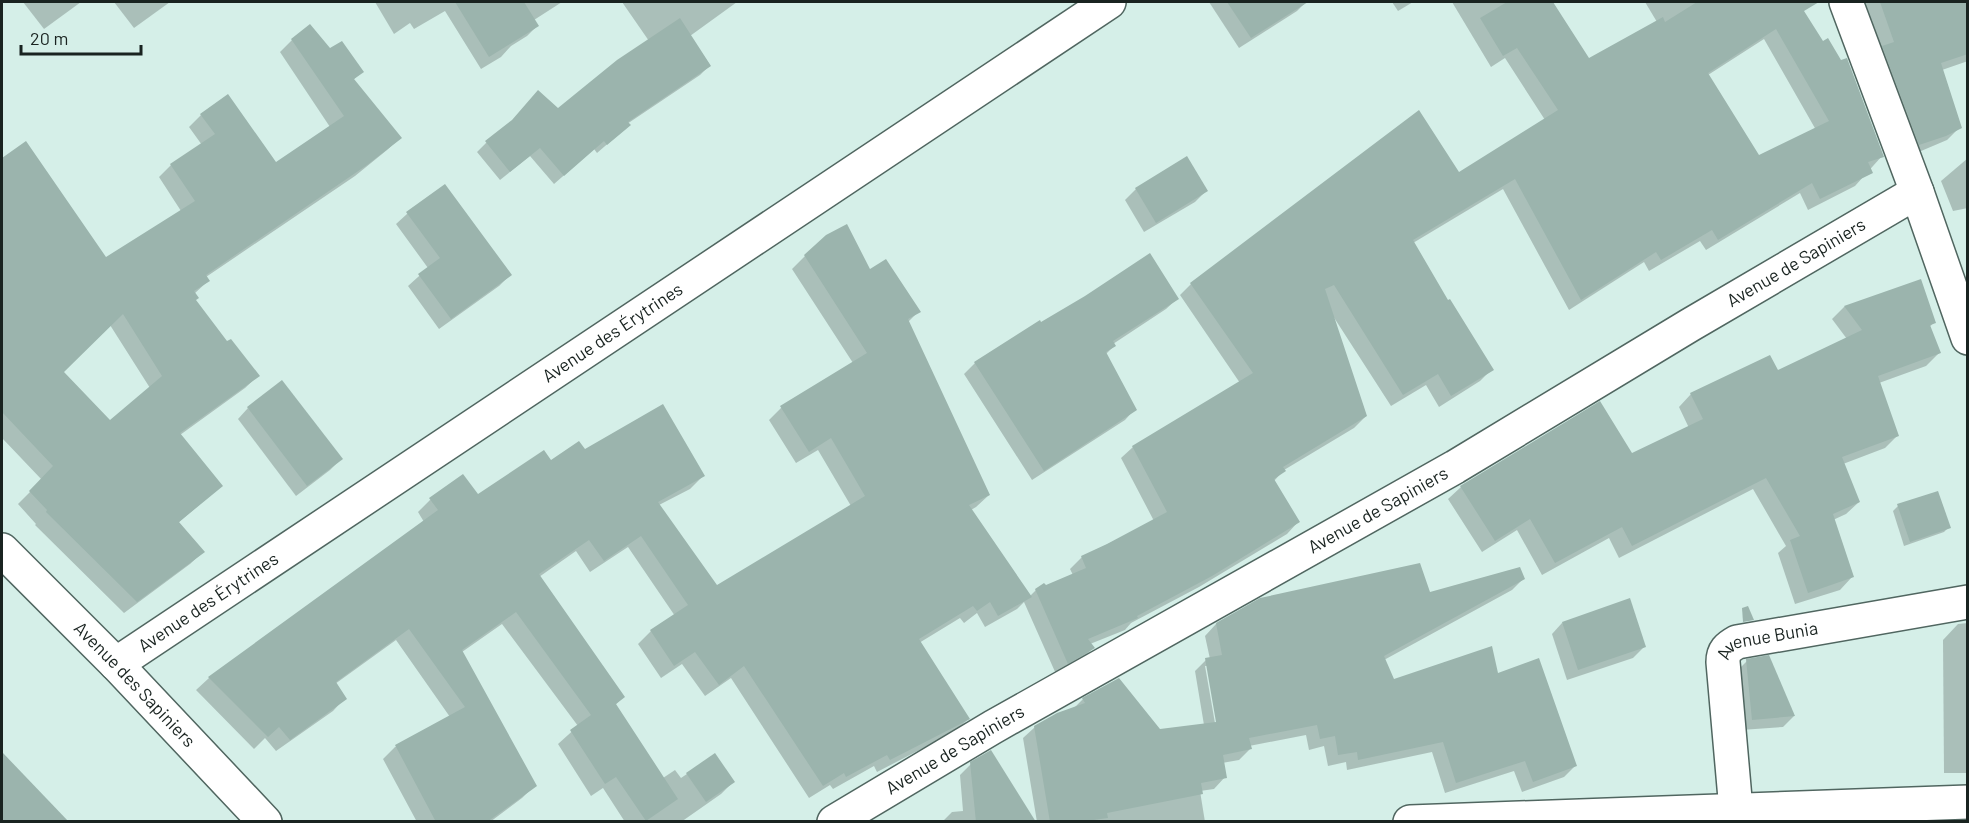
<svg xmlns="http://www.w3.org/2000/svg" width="1969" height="823" font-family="Barlow,sans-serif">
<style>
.shadow{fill:#0003;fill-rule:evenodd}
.building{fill:#9bb4ad;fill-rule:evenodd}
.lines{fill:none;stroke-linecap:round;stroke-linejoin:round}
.minor-casing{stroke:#506660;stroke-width:36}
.minor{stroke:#fff;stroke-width:33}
.labels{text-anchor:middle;stroke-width:6;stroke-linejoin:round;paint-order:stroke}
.street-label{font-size:18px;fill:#192320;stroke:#d5efe8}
</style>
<rect width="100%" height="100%" fill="#d5efe8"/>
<g class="shadow">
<polygon points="23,2 81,2 44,29"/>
<polygon points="114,2 170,2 134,28"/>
<polygon points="375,2 562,2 534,20 537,26 527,36 511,46 501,57 481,69 445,11 414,29 410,23 394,34"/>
<polygon points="622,2 737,2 690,36 710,65 700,75 627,124 619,134 597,153 594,149 554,184 530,156 500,180 477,152 486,143 509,124 558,110 649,41"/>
<polygon points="1209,2 1306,2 1297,11 1239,48"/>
<polygon points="1392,2 1413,2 1398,11"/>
<path d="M1452,2H1551L1589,60L1657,22L1645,2H1796L1822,43L1882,156L1855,186L1808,210L1800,193L1706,250L1700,241L1649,271L1644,262L1569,310L1503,189L1413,243L1447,303L1492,369L1480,381L1439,407L1426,385L1391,406L1333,316L1366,416L1354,428L1284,470L1274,481L1298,522L1287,534L1199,587L1131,623L1125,630L1090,644L1093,648L1082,659L1056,674L1024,602L1017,609L985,627L977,613L964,623L960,618L919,643L968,719L956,731L877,772L874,766L833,789L830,785L809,798L731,678L705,696L682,664L661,678L638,644L651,631L675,616L628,547L590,572L576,551L539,577L623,697L615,705L663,778L675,770L681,778L715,755L733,782L721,794L681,822H625L603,788L591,796L558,744L578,726L502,624L462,652L535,785L522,798L490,822H417L383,759L395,747L450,717L396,640L335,684L345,698L333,711L276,751L265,738L254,749L196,690L209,678L424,522L418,512L430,500L477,496L550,462L584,451L703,476L690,489L659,505L716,587L851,506L818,450L796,463L769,420L781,408L853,363L792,269L805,256L869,271L919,311L908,322L989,495L976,507L971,510L1030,596L1036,590L1073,575L1070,569L1082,557L1154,521L1121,458L1133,447L1240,383L1180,295L1191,284L1459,174L1545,120L1505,58L1491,67ZM1764,39L1816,130L1758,157L1708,75Z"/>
<polygon points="1863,2 1968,2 1968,61 1942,70 1960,127 1947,140 1914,154"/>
<path d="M292,40L330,51L362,72L353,80L400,138L387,150L355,176L206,277L208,281L194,294L195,300L227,343L258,376L245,388L180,435L221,486L178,523L203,552L190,564L124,613L35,525L36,524L18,504L42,480L2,438V160L26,143L106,259L181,211L159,177L171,165L202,145L189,127L201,115L276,164L330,127L280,52ZM110,325L150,388L110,422L62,372Z"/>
<polygon points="1968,158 1968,208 1953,211 1941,181"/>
<polygon points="445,186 510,275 499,286 439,329 408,286 428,268 396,224 407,214"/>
<polygon points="1136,189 1206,191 1195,202 1144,232 1125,200"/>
<polygon points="1920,281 1934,323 1929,327 1939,353 1926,366 1879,383 1897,436 1885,448 1843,464 1859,502 1846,514 1833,520 1852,577 1840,590 1795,604 1778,553 1786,546 1753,489 1619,558 1609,538 1542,575 1517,530 1482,552 1448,499 1461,487 1632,455 1689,428 1679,407 1691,394 1777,372 1847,339 1832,319 1844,307"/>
<polygon points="1177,299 1166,309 1113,344 1114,346 1106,354 1135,409 1125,420 1032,480 964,374 975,363"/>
<polygon points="248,408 341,459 330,470 296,496 238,419"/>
<polygon points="1898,506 1949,527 1944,532 1904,546 1893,511"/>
<path d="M1523,579L1512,590L1384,660L1393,681L1497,675L1575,766L1564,777L1522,792L1514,771L1445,793L1432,752L1347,770L1346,762L1328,766L1324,746L1309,750L1306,735L1249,746L1250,749L1239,760L1222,763L1225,777L1214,789L1200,791L1205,822H1037L1023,738L1035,727L1074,708L1083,699L1159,731L1204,725L1195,671L1206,660L1210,659L1205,636L1216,624ZM1205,666H1208L1219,729H1216Z"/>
<polygon points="1562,623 1644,647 1633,658 1567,680 1552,634"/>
<polygon points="1968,623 1968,773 1944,773 1943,640 1958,624"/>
<polygon points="1747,661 1794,716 1783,727 1741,730 1736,672"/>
<polygon points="2,754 54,809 41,822 2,822"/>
<polygon points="971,764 1035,822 942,822 952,812 963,811 960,775"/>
</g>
<g class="building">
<polygon points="455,2 524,2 539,26 489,57"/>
<polygon points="1227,2 1308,2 1251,38"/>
<path d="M1507,2H1553L1589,58L1663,17L1665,22L1697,2H1819L1804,11L1823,41L1828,38L1841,60L1847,58L1884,157L1868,162L1873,173L1820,199L1812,183L1718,240L1712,230L1661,260L1656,252L1581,300L1515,179L1413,240L1448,300L1450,299L1494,370L1451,396L1438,374L1403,395L1334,285L1325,289L1367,416L1283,467L1286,471L1274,479L1300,522L1212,576L1137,616L1138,618L1088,639L1095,648L1068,664L1035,589L1044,583L1046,585L1086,568L1081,556L1107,544L1167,512L1132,446L1253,373L1190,283L1419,110L1459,172L1558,110L1517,48L1503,56L1480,18ZM1776,29L1829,121L1759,155L1708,73Z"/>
<polygon points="1880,2 1968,2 1968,54 1941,63 1962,128 1946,136 1919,145 1882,46 1894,42"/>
<polygon points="680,18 711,66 628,122 631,125 607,145 604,141 564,176 540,148 510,172 485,141 512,120 538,90 558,108 617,60"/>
<path d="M310,24L330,48L342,41L364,72L354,79L402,138L367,165L206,275L210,281L194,291L199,298L196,300L227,341L231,339L260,376L180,433L223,486L179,522L205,552L137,602L46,512L47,510L29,491L53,466L2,412V158L26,141L106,257L195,201L170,164L215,134L200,114L228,94L276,162L344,116L291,39ZM123,314L162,376L110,420L64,372Z"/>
<polygon points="1187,156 1208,191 1156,223 1135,188"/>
<polygon points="445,184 512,275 451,319 418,274 440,258 406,212"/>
<polygon points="847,224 870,269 886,259 921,312 908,319 990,495 969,505 1032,597 998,616 990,602 977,611 973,606 919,639 970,719 890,760 887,755 846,777 844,773 823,786 744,666 719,685 695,652 674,666 650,630 688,605 641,536 604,561 589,540 539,574 625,697 616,704 678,799 646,821 616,777 605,784 570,730 591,715 516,612 462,650 537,786 487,822 436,822 395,745 465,707 409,629 336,682 347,699 290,740 279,727 268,737 208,677 438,510 429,498 463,474 478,494 544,450 551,460 579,441 585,449 663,404 705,476 658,502 717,585 865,496 831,438 809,452 780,406 867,353 804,255 826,235"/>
<polygon points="1150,253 1179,299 1113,341 1116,346 1106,352 1137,410 1044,471 974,362 1040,320 1041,322 1085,296"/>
<polygon points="1921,279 1936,323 1930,325 1941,353 1878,376 1899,436 1842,457 1860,502 1833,514 1854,577 1808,593 1790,540 1800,536 1766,478 1632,546 1622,527 1555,563 1530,519 1495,541 1460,486 1600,401 1632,453 1703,419 1690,393 1770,355 1778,370 1862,330 1844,306"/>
<polygon points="282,380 343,459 307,486 247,407"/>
<polygon points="1938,491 1951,528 1910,542 1897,504"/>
<polygon points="1420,563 1430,592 1520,567 1525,579 1384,656 1394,679 1492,646 1498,673 1539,658 1577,766 1533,782 1525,761 1456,783 1443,742 1358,760 1357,752 1338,755 1335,736 1320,739 1317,725 1249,738 1252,749 1223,755 1227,778 1201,783 1203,794 1107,813 1108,818 1079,822 1050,822 1034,726 1057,713 1085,703 1082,698 1119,678 1160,729 1216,722 1205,658 1222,655 1216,623 1260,598"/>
<polygon points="1630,598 1646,647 1578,670 1562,622"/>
<polygon points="1748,606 1754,620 1743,622 1742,608"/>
<polygon points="1769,655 1795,716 1752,720 1746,659"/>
<polygon points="991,750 1036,822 976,822 970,762"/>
<polygon points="2,752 69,822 2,822"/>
<polygon points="715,753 735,782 706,802 686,773"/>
</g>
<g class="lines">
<g class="minor-casing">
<g id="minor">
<polyline points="1846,2 1917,192 1968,338"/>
<path id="s1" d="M2,550L116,664L265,822"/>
<path id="s2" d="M116,664L1109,2"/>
<path id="s3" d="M1736,810L1723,662C1723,651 1728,647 1737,642L1968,602"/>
<path id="s4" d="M834,822L993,727L1455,467L1690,325L1917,192"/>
<polyline points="1410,822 1968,802"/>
</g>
</g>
<use href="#minor" class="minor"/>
</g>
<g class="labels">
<g class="street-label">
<text dy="6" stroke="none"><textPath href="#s4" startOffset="1113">Avenue de Sapiniers</textPath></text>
<text dy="6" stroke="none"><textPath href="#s2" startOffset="597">Avenue des Érytrines</textPath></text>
<text dy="6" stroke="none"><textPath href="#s4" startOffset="627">Avenue de Sapiniers</textPath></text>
<text dy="6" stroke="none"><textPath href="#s2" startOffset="111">Avenue des Érytrines</textPath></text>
<text dy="6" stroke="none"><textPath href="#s3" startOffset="204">Avenue Bunia</textPath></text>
<text dy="6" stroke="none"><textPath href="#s1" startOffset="189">Avenue des Sapiniers</textPath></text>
<text dy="6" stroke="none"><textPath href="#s4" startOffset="141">Avenue de Sapiniers</textPath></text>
</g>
</g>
<rect width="1969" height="823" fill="none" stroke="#192320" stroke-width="6"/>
<path d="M21 45v9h120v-9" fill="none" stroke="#192320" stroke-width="3"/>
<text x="30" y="45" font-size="18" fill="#192320" stroke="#d5efe8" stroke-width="4.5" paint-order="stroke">20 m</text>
</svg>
